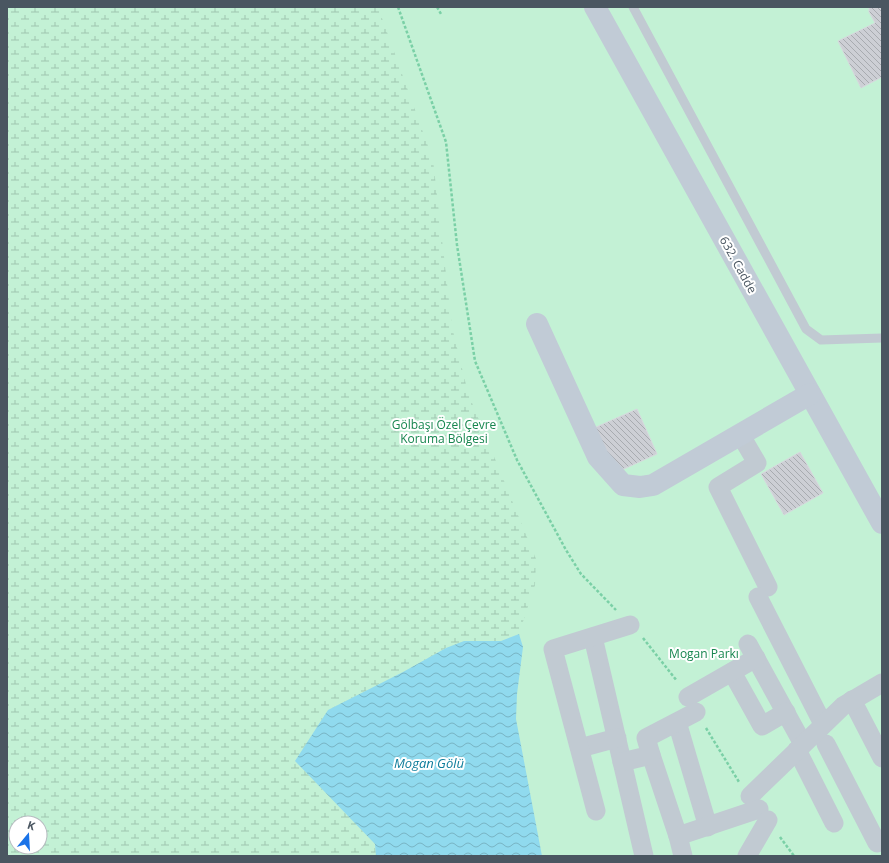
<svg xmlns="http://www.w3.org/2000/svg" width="889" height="863" font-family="'Open Sans',sans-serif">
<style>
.green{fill:#c3f1d5;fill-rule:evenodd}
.wetland{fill:url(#wetland-marsh);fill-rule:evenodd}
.water{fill:url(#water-waves)}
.building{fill:url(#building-back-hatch);stroke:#d7d9de}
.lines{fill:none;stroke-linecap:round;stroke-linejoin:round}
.path{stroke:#7ad0a6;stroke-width:2.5;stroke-dasharray:3 2;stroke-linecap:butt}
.lane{stroke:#c1cad2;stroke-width:9}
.street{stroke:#c1cad2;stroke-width:19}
.secondary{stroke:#c1cbd6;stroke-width:22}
.labels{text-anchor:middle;stroke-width:4;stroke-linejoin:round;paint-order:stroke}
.street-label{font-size:12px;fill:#4a5661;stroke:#fff}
.park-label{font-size:12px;fill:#17864f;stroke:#fff}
.water-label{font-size:13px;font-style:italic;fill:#0c7c9b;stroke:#fff}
</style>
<defs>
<pattern id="wetland-marsh" width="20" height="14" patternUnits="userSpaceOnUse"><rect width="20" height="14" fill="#c3f1d5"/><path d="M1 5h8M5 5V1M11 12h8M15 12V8" fill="none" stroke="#a0c6b0"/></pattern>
<pattern id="water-waves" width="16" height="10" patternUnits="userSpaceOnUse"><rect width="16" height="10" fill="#90daee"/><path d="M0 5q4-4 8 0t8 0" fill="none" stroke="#78b4c4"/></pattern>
<pattern id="building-back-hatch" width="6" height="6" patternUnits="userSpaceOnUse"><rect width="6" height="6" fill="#cdcfd5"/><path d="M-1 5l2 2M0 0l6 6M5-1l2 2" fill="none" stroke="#a8abb0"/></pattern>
</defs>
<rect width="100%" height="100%" fill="#f5f3f3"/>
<path class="green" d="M7,7H882V856H7ZM16,823H40V847H16Z"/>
<path class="wetland" d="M7,7H378L433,160L452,327L468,393L536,559L535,585L519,634L501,641H464L446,648L403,672L328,710L295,761L375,844L376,856H7ZM16,823H40V847H16Z"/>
<polygon class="water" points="519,634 523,647 517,694 516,719 542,856 376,856 375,844 295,761 328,710 403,672 446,648 464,641 501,641"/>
<g class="building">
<polygon points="869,7 882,7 882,77 861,88 838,41 875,23 869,12"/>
<polygon points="637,409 657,454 615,473 594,428"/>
<polygon points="800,452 823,493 784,515 761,474"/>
</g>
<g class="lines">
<g class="path">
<polyline points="398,7 446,142 457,245 475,361 517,460 566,550 581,574 616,610"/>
<polyline points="437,7 441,14"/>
<polyline points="643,638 677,681"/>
<polyline points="706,728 739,782"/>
<polyline points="780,837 794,856"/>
</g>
<polyline class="lane" points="633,7 806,329 821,340 882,338"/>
<g class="street">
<polyline points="740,434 757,463 718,487 768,587"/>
<polyline points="758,597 823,724"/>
<polyline points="593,637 644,856"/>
<polyline points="748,644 803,744"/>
<polyline points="732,672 762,726 786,712"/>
<polyline points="688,697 756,658"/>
<polyline points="852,700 882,758"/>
<polyline points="677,722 708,827"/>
<polyline points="826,744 877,843"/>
<polyline points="580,748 617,738"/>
<polyline points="797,750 834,823"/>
<polyline points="651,755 678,836"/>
<polyline points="622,762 651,755 646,738 696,712"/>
<polyline points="750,796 843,706 882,683"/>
<polyline points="596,811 553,649 630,625"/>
<polyline points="683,856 678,836 759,809"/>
<polyline points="747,856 768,820"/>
</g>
<g class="secondary">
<polyline points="595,7 882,523"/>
<polyline points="537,324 598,457 623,485 640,487 653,485 810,394"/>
</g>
</g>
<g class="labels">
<g class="street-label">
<text transform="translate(738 265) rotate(61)" y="4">632. Cadde</text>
</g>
<g class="park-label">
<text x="444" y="429">Gölbaşı Özel Çevre<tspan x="444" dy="14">Koruma Bölgesi</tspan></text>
<text x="704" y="658">Mogan Parkı</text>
</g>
<g class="water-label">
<text x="429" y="768">Mogan Gölü</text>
</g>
</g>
<rect width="889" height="863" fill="none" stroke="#4a5661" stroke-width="16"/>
<g transform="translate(28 835) rotate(18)"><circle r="19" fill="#ffffff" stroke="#b7bbc0"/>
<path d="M0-3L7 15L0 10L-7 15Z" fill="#1a73e8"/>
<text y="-6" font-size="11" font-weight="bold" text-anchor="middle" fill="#4a5661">K</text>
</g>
</svg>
